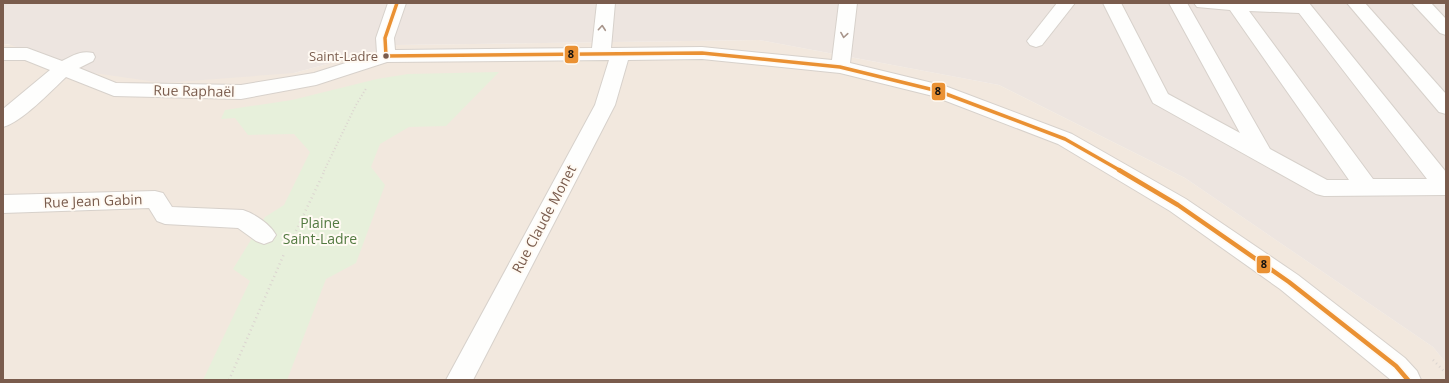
<svg xmlns="http://www.w3.org/2000/svg" width="1449" height="383" font-family="'Open Sans',sans-serif">
<style>
.residential{fill:#f2e8de}
.industrial{fill:#ede5e0}
.green{fill:#e7f0db}
.lines{fill:none;stroke-linecap:round;stroke-linejoin:round}
.minor-casing{stroke:#d7d1cb;stroke-width:2}
.path-far1{stroke:#dcd5d0;stroke-width:2;stroke-dasharray:1 2.5;stroke-linecap:butt}
.path{stroke:#dcd5d0;stroke-width:2.5;stroke-dasharray:1 3.5;stroke-linecap:butt}
.minor{fill:#fefefd;fill-rule:evenodd}
.bus-1-far1-casing{stroke:#fffaf3;stroke-width:6}
.bus-1-casing{stroke:#fffaf3;stroke-width:8}
.bus-1-far1{stroke:#ea9133;stroke-width:3.5}
.bus-1{stroke:#ea9133;stroke-width:4.5}
.oneway{stroke:#a8958b}
.bus-dot{fill:#7a5c4d;stroke:#fffaf3;stroke-width:1.5}
.labels{text-anchor:middle;stroke-width:4;stroke-linejoin:round;paint-order:stroke}
.bus-label{font-size:13px;fill:#7a5c4d;stroke:#fffaf3;text-anchor:end}
.street-label{font-size:14px;fill:#7a5c4d;stroke:#fffaf3}
.park-label{font-size:14px;fill:#537a41;stroke:#fffaf3}
.line-badge{stroke:#fffaf3;stroke-width:1.5}
.pale-badge-label{font-size:11px;text-anchor:middle;font-weight:bold;fill:#111}
</style>
<rect width="100%" height="100%" fill="#f9f5f0"/>
<polygon class="residential" points="759,40 999,85 1185,178 1433,347 1446,363 1446,380 3,380 3,44 294,73 397,45"/>
<polygon class="industrial" points="3,3 1446,3 1446,363 1433,347 1185,178 999,85 759,40 397,45 294,73 163,83 94,73 8,44 3,44"/>
<polygon class="green" points="499,72 446,126 409,127 380,144 371,167 385,185 356,263 326,279 287,380 203,380 250,281 233,269 265,217 284,205 310,152 294,134 248,135 235,118 221,119 225,110 292,100 377,79 408,74"/>
<g class="lines">
<g class="minor-casing">
<g id="minor">
<path d="M388,3H406L394,38L395,50L592,48L597,3H615L611,48L702,47L832,60L839,3H857L850,63L945,86L1072,134L1186,199L1298,275L1405,358L1417,371L1421,380H1391L1280,289L1170,211L1058,144L933,96L840,73L702,59L628,60L615,105L473,380H446L595,105L609,60L387,62L316,85L241,99L114,96L66,77C51,91 22,122 3,127V109L50,70L25,60H3V48H27L62,61C72,56 81,50 93,53L95,57L93,61L79,68L116,83L241,85L314,73L377,53L376,38Z"/>
<polygon points="1057,3 1075,3 1042,45 1036,47 1030,45 1027,41"/>
<path d="M1103,3H1121L1168,94L1240,133L1169,3H1187L1270,149L1327,180H1349L1230,10L1197,7L1194,3H1309L1446,172V195L1324,196L1316,194L1153,103ZM1249,11L1299,13L1427,179H1373Z"/>
<polygon points="1347,3 1365,3 1446,94 1446,114 1439,112"/>
<polygon points="1412,3 1431,3 1446,19 1446,35 1440,33"/>
<path d="M155,191L163,193L172,207L243,210C255,214 270,224 276,235L272,241L264,244L256,241L238,228L165,224L157,221L149,208L3,213V195Z"/>
</g>
</g>
<polyline class="path-far1" points="324,171 356,105 367,87"/>
<g class="path">
<polyline points="292,239 325,170"/>
<polyline points="1433,360 1446,373"/>
<polyline points="229,380 284,254"/>
</g>
<use href="#minor" class="minor"/>
<g class="bus-1-far1-casing">
<g id="bus-1-far1">
<polyline points="386,56 702,53 840,67 938,91 1065,139 1121,171"/>
<polyline points="386,56 385,38 397,3"/>
</g>
</g>
<g class="bus-1-casing">
<polyline id="bus-1" points="1119,170 1178,205 1289,282 1396,366 1408,380"/>
</g>
<use href="#bus-1-far1" class="bus-1-far1"/>
<use href="#bus-1" class="bus-1"/>
</g>
<defs><path id="oneway-chevron" d="M-2-3.5L2.5 0L-2 3.5" fill="none" stroke-width="1.6" stroke-linecap="round" stroke-linejoin="round"/></defs>
<g class="oneway">
<use href="#oneway-chevron" transform="translate(602 28) rotate(-85)"/>
<use href="#oneway-chevron" transform="translate(844 35) rotate(99)"/>
</g>
<circle class="bus-dot" cx="386" cy="56" r="3.5"/>
<g class="labels">
<g class="bus-label">
<text x="378" y="61">Saint-Ladre</text>
</g>
<g class="street-label">
<text transform="translate(194 91) rotate(1)" y="5">Rue Raphaël</text>
<text transform="translate(93 201) rotate(-2)" y="5">Rue Jean Gabin</text>
<text transform="translate(544 219) rotate(-62)" y="5">Rue Claude Monet</text>
</g>
<g class="park-label">
<text x="320" y="228">Plaine<tspan x="320" dy="16">Saint-Ladre</tspan></text>
</g>
</g>
<g class="line-badge">
<rect x="564" y="45" width="15" height="19" rx="4" fill="#ea9133"/>
<rect x="931" y="82" width="15" height="19" rx="4" fill="#ea9133"/>
<rect x="1256" y="255" width="15" height="19" rx="4" fill="#ea9133"/>
</g>
<g class="pale-badge-label">
<text x="571" y="58">8</text>
<text x="938" y="95">8</text>
<text x="1264" y="268">8</text>
</g>
<rect width="1449" height="383" fill="none" stroke="#7a5c4d" stroke-width="8"/>
</svg>
